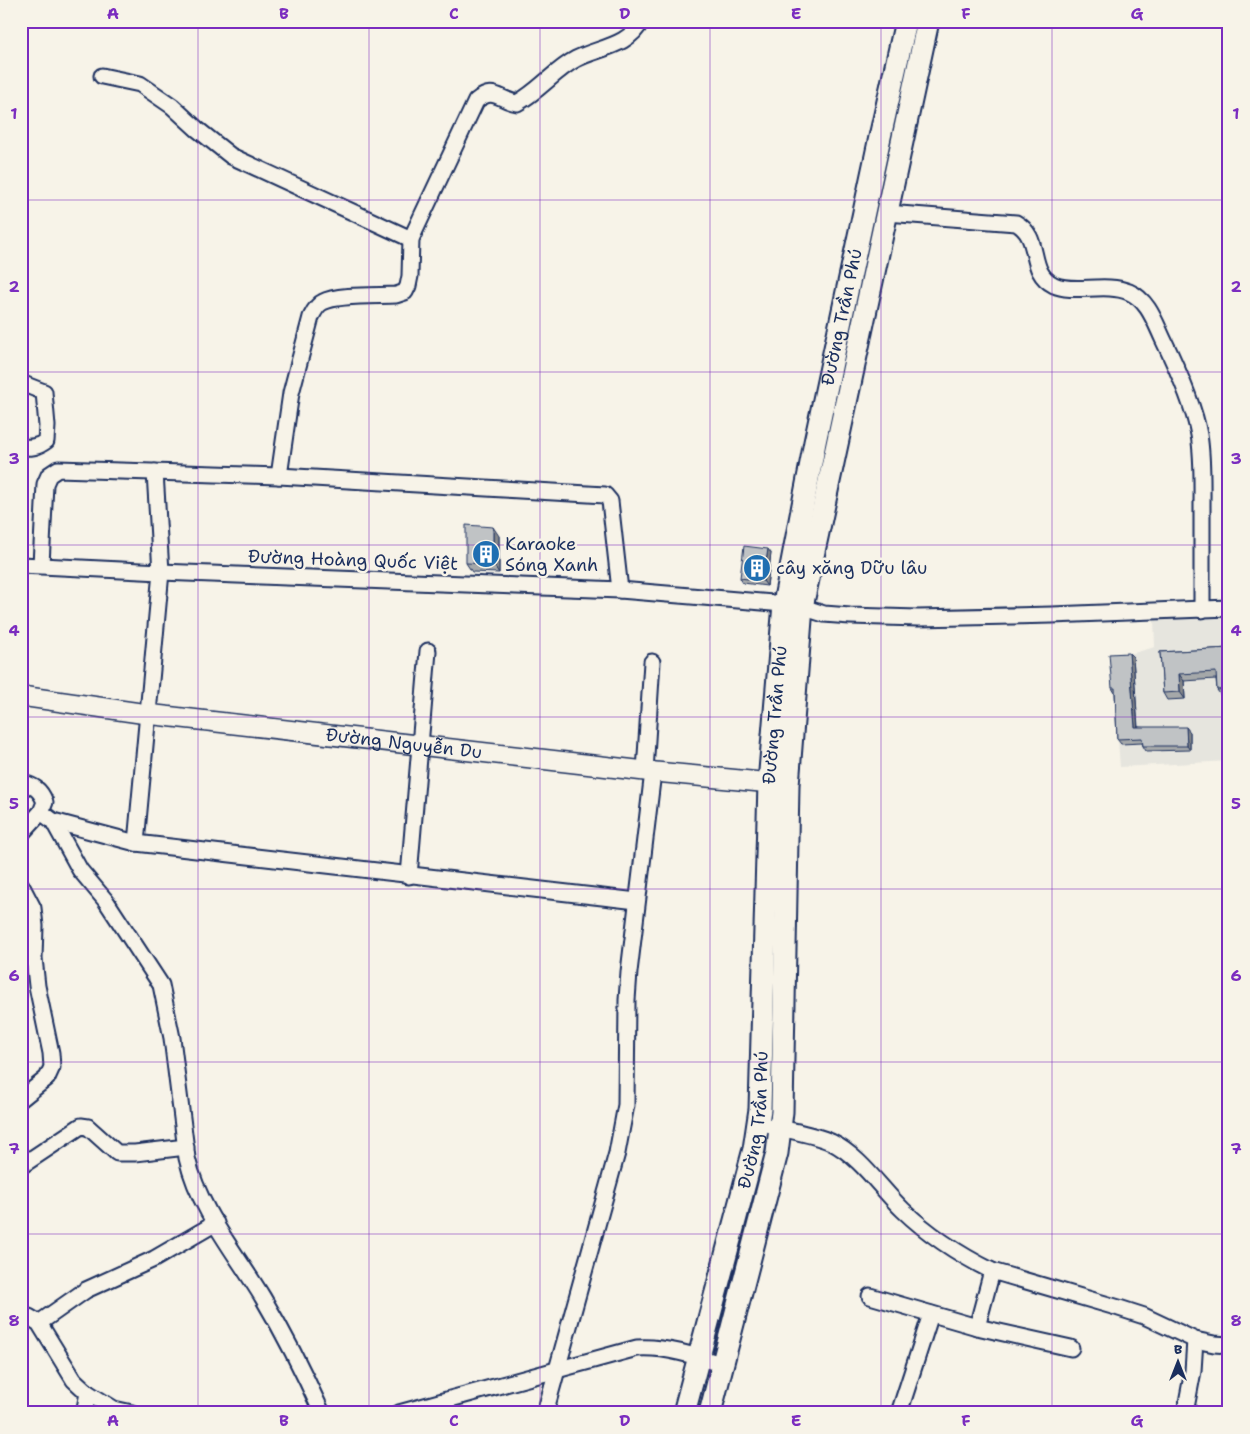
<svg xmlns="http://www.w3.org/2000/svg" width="1250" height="1434" font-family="'Shantell Sans',sans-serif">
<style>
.built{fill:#e6e5de}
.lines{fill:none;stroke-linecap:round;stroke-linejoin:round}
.minor-casing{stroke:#1b2f5e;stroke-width:19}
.tertiary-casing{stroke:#1b2f5e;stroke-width:22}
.secondary-casing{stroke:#1b2f5e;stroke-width:25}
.minor{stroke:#f7f3e8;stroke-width:15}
.tertiary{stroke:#f7f3e8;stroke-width:19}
.secondary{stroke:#f7f3e8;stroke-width:21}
.wall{fill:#a5a8a9;stroke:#1b2f5e}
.shaded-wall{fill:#86888a;stroke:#1b2f5e}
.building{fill:#c0c3c5;stroke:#1b2f5e}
.grid{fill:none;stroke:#7b2cbf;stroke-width:1;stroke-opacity:0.55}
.labels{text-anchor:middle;stroke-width:5;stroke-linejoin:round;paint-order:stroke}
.street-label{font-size:18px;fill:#1b2f5e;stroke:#f7f3e8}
.poi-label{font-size:18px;fill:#1b2f5e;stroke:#f7f3e8;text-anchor:start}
.neatline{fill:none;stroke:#7b2cbf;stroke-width:2}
.grid-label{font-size:16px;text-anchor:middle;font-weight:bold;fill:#7b2cbf}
</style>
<rect width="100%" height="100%" fill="#f7f3e8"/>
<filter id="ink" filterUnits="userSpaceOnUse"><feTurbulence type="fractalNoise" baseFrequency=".02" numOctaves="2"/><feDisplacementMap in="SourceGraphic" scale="10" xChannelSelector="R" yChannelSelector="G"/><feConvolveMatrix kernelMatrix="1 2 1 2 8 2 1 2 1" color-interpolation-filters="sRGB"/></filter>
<g filter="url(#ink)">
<polygon class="built" points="1229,615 1229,761 1120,767 1112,659 1155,647 1154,618"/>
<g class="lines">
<g class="minor-casing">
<g id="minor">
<polyline points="102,76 140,84 172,106 197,129 231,156 411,239"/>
<path d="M887,213L1016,223C1043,238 1026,271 1054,285C1073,294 1106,282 1129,292C1148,300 1155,322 1163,339C1177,368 1194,405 1199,435C1203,459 1202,483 1202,507C1202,541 1202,575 1202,610"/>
<path d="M21,383L44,392L47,426L46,441C38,447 31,448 21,447"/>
<path d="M279,476L291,393L311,317C314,311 318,304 323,302C337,294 378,296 396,295L405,292L408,286L410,276L411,239L476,101C494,86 499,100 517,103C538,92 555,70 576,59C597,48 630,46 641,21"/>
<polyline points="21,565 161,572 620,590 784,604 802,607 824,614 850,616 918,618 1052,615 1229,608"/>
<polyline points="41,565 45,484 49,475 58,469 279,476 605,495 610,501 620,590"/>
<polyline points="645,771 652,662"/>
<path d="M21,782C34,786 40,789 45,802L41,812L21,834"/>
<path d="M41,812L53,821L80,870L106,901L161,985L172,1038L187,1158C199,1210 236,1253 263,1298C285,1335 304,1373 322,1413"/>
<polyline points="53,821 136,843 637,901"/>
<polyline points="136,843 161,572 155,472"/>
<polyline points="409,876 428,651"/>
<polyline points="21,885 33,908 35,926 34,958 37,986 51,1053 52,1067 47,1078 21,1099"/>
<path d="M772,1126C791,1131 813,1134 831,1142C861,1157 880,1188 903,1210C929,1235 960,1255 992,1271L1119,1308L1144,1316L1195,1340L1214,1344L1229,1345"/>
<polyline points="21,1166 81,1126 88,1127 117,1153 135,1153 186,1147"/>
<polyline points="992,1271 977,1327 1071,1348"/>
<polyline points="870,1296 977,1327"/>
<polyline points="21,1315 29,1317 39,1323 74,1380 88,1393 114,1409 132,1413"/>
<polyline points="39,1323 86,1290 154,1259 216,1223"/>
<polyline points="84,1413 88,1393"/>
<path d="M399,1413L637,1348C665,1346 696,1356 723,1365"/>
<polyline points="545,1413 617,1153 626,1105 627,1000 629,972 653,772"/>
<polyline points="899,1413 931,1314"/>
<polyline points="1185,1413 1193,1371 1195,1340"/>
</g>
</g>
<g class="tertiary-casing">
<g id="tertiary">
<path id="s1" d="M21,696L147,714L645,771L782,784"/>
</g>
</g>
<g class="secondary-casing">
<g id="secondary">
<path id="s2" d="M684,1413L754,1149L760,1109L769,783L784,604L815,442L880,137L906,21"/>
<polyline points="710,1413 777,1153 782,1112 788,785 802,607 928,21"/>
</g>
</g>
<use href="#minor" class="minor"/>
<use href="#tertiary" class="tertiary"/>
<use href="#secondary" class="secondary"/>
</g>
<g class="wall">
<polygon points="499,536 499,573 472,572 466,563"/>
<polygon points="771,553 767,586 743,583 740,578"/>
<polygon points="1229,648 1229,696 1222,697 1217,690 1216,679 1184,681 1185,699 1167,700 1163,693 1160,652"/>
<polygon points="1133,657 1138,727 1190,732 1190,750 1146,751 1143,746 1142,743 1121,744 1117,739 1115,693 1112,688"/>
</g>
<g class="shaded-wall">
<polygon points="493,527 499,536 499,573 493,564"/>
<polygon points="768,549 771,553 767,586 763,581"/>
<polygon points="1129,653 1133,657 1138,732 1135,727"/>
<polygon points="1179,674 1184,681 1185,699 1180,692"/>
<polygon points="1186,727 1190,732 1190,750 1187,746"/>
</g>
<g class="building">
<polygon points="466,525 493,527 493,564 466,563"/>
<polygon points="744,546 768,549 763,581 740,578"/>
<polygon points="1229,648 1229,689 1217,690 1216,672 1179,674 1180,692 1163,693 1160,652"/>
<polygon points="1129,653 1135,727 1186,727 1187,746 1143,746 1142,738 1117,739 1115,688 1112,688 1109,654"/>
</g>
</g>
<path class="grid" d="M198,21V1413M369,21V1413M540,21V1413M710,21V1413M881,21V1413M1052,21V1413M21,200H1229M21,372H1229M21,545H1229M21,717H1229M21,889H1229M21,1062H1229M21,1234H1229"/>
<defs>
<g id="building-disc" transform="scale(1.4375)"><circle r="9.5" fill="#1f6fb2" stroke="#f7f3e8"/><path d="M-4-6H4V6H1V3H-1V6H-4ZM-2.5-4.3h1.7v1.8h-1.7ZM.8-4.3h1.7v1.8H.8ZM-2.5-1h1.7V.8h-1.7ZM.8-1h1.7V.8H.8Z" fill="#fff"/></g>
</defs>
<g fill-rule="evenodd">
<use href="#building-disc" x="486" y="554"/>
<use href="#building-disc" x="757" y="568"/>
</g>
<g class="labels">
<g class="street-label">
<text dy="6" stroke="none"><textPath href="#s2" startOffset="1112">Đường Trần Phú</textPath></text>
<text transform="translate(353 560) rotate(2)" y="6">Đường Hoàng Quốc Việt</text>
<text dy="6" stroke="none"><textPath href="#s2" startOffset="708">Đường Trần Phú</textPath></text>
<text dy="6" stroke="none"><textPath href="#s1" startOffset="386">Đường Nguyễn Du</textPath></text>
<text dy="6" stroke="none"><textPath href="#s2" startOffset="302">Đường Trần Phú</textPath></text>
</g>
<g class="poi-label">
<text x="505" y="550">Karaoke<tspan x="505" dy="21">Sóng Xanh</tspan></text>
<text x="776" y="574">cây xăng Dữu lâu</text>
</g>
</g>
<rect width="1250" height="1434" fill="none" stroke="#f7f3e8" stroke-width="55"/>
<g transform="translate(1178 1362)" stroke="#f7f3e8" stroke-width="4" paint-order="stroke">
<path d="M0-4L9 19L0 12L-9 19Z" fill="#1b2f5e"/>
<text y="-8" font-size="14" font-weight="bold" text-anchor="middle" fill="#1b2f5e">B</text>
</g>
<rect x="28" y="28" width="1194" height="1378" class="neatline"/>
<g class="grid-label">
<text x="113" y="19">A</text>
<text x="284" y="19">B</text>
<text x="454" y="19">C</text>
<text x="625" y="19">D</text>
<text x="796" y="19">E</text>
<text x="966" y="19">F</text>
<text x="1137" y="19">G</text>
<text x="14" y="119">1</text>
<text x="1236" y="119">1</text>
<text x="14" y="292">2</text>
<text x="1236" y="292">2</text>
<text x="14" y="464">3</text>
<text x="1236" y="464">3</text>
<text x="14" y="636">4</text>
<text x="1236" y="636">4</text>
<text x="14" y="809">5</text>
<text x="1236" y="809">5</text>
<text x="14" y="981">6</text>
<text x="1236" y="981">6</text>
<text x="14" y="1154">7</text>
<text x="1236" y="1154">7</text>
<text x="14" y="1326">8</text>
<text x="1236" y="1326">8</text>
<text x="113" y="1426">A</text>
<text x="284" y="1426">B</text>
<text x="454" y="1426">C</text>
<text x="625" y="1426">D</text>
<text x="796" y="1426">E</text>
<text x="966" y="1426">F</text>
<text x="1137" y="1426">G</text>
</g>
</svg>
